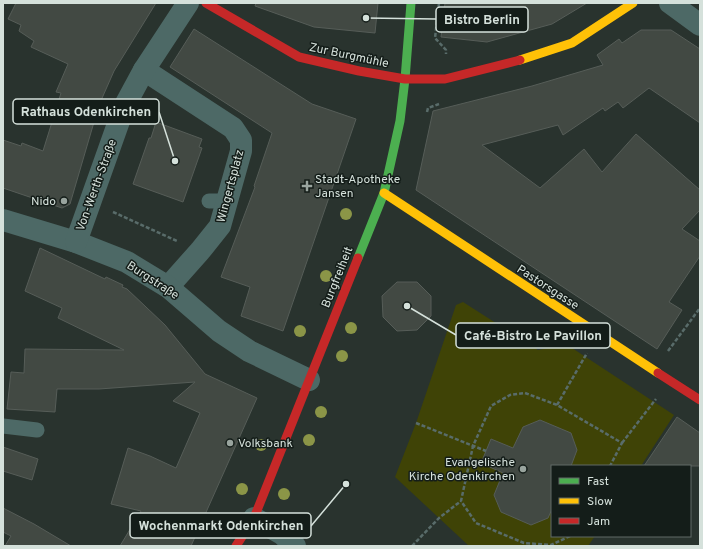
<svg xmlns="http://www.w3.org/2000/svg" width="703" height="549" font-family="Overpass,sans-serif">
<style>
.green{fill:#3f4306}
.building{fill:#424943;stroke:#565d58}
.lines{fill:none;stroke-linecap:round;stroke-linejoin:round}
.path{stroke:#596c6a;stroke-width:2.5;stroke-dasharray:4 2;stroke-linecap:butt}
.lane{stroke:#4d6966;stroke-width:15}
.street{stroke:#4d6966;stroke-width:22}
.fast{stroke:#4caf50;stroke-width:9}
.slow{stroke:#ffc107;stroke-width:9}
.jam{stroke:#c62828;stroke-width:9}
.tree{fill:#8b9547}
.poi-dot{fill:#99a49e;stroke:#141d19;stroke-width:1.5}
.labels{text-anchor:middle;stroke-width:3;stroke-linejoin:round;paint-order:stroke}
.street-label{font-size:12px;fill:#d5e1db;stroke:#141d19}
.poi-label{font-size:12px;fill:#d5e1db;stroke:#141d19;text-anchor:start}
.leader{fill:none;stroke:#d5e1db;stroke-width:1.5}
.callout-dot{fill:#d5e1db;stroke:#141d19;stroke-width:1.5}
.callout{fill:#141d19;stroke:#d5e1db;stroke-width:1.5}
.callout-label{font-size:13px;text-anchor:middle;font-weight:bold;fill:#d5e1db}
</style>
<rect width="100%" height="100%" fill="#29332e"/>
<polygon class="green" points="463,302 538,350 566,344 674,415 641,466 552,466 552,536 595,536 588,546 469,546 395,477 416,423 456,305"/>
<g class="building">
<polygon points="16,3 156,3 114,71 99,105 70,204 62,208 3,188 3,140 21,146 22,143 43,151 61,93 56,92 68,64 31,47 34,41 19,31 21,25 8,19"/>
<polygon points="256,3 378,3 375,33 314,27 255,6"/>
<polygon points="445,3 587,3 552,24 487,42 441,37"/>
<polygon points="194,29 312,104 356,119 283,331 241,316 250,287 221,277 255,187 254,186 272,133 170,67"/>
<polygon points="641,30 671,30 700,49 700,123 649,88 623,108 618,102 605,111 603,108 563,135 558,125 482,145 540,188 584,149 602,172 636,134 700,190 700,210 682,229 700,241 700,256 669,302 682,310 657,349 416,190 433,111 532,86 603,65 597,55 619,39 622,43"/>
<polygon points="156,122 202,139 199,147 202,148 183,202 133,184 149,138 151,138"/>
<polygon points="40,248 105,279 106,277 123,285 122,287 127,289 165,325 205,374 257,398 191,546 120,546 141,511 111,504 128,448 150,456 176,468 200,413 173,401 195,382 99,389 57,389 55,412 7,409 11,372 24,373 25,349 124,350 58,318 62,308 25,291"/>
<polygon points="397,282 417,282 431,296 431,316 417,330 397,331 383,317 382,296"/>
<polygon points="677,417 700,433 700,466 644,466"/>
<polygon points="540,420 571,433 577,450 571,466 552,466 552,509 548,518 531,525 501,512 494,495 503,473 481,463 491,439 513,448 523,427"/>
<polygon points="3,447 38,459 32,480 3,471"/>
<polygon points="3,508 34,524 71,546 5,546 11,536 3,532"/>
</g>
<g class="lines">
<g class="path">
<polyline points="439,3 435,38 446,50 446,54"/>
<polyline points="427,112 428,108 439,104"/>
<polyline points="113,212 177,241"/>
<polyline points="668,351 700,308"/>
<polyline points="557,405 587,353"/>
<polyline points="416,423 486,451"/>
<polyline points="622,443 656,399"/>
<polyline points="570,536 551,545 524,543 476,523 461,501 473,446 491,406 510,395 525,393 557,405 622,443 610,466"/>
<polyline points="412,546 439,518 461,501"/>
</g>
<g class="lane">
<polyline points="209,201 226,201"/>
<polyline points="3,426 37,430"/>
</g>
<g class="street">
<polyline points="670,3 700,25"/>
<polyline points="144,70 233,128 241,140 241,151 220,226 200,251 168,287"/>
<polyline points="3,220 76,242 127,262 168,287 219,331 249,351 309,380"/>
<polyline points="76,242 124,107 144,70 188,3"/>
<polyline points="254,518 282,534 295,546"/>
</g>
<polyline class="fast" points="358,258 384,193 400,121 405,79 411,3"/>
<g class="slow">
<polyline points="520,60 572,43 633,3"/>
<polyline points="384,193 658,373"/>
</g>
<g class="jam">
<polyline points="206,3 299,57 359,71 405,79 445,79 520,60"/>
<polyline points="658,373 700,400"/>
<polyline points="236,546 254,518 358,258"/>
</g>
</g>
<g class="tree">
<circle cx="346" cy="214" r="6"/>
<circle cx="326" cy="276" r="6"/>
<circle cx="351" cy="328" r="6"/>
<circle cx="300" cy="331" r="6"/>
<circle cx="342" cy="356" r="6"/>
<circle cx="321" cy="412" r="6"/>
<circle cx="309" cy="440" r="6"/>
<circle cx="261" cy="445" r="6"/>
<circle cx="242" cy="489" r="6"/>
<circle cx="284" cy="494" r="6"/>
</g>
<g class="poi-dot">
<path d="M305 180h4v4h4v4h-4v4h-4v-4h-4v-4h4z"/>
<circle cx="64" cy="201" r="4"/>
<circle cx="230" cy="443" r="4"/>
<circle cx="523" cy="469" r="4"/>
</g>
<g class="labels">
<g class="street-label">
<text transform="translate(349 55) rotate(12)" y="4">Zur Burgmühle</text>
<text transform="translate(96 185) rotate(-70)" y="4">Von-Werth-Straße</text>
<text transform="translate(230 186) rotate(-75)" y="4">Wingertsplatz</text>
<text transform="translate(337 277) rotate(-68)" y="4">Burgfreiheit</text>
<text transform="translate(153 280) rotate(33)" y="4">Burgstraße</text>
<text transform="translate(548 287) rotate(33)" y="4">Pastorsgasse</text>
</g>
<g class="poi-label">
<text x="315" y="183">Stadt-Apotheke<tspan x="315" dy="14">Jansen</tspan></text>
<text x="56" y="205" text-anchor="end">Nido</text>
<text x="238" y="447">Volksbank</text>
<text x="515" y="466" text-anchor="end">Evangelische<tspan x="515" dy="14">Kirche Odenkirchen</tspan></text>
</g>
</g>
<path class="leader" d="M366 18L436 19M175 161L159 112M407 306L456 335M346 484L311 526"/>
<g class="callout-dot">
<circle cx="366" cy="18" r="4"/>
<circle cx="175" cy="161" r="4"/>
<circle cx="407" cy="306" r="4"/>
<circle cx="346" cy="484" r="4"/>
</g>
<g class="callout">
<rect x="436" y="7" width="92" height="25" rx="4"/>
<rect x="13" y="99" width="146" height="25" rx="4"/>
<rect x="456" y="323" width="154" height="25" rx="4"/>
<rect x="130" y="513" width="181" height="25" rx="4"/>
</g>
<g class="callout-label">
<text x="482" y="24">Bistro Berlin</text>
<text x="86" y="116">Rathaus Odenkirchen</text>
<text x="533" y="340">Café-Bistro Le Pavillon</text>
<text x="221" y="530">Wochenmarkt Odenkirchen</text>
</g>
<rect width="703" height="549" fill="none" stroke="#d5e1db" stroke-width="8"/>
<rect x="551" y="465" width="140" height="72" fill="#141d19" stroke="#616b67"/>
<rect x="559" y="478" width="20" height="6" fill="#4caf50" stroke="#616b67"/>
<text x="587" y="485" font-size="12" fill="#d5e1db">Fast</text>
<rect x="559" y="498" width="20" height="6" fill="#ffc107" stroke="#616b67"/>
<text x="587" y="505" font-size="12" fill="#d5e1db">Slow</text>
<rect x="559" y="518" width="20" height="6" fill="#c62828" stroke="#616b67"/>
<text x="587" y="525" font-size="12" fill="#d5e1db">Jam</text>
</svg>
